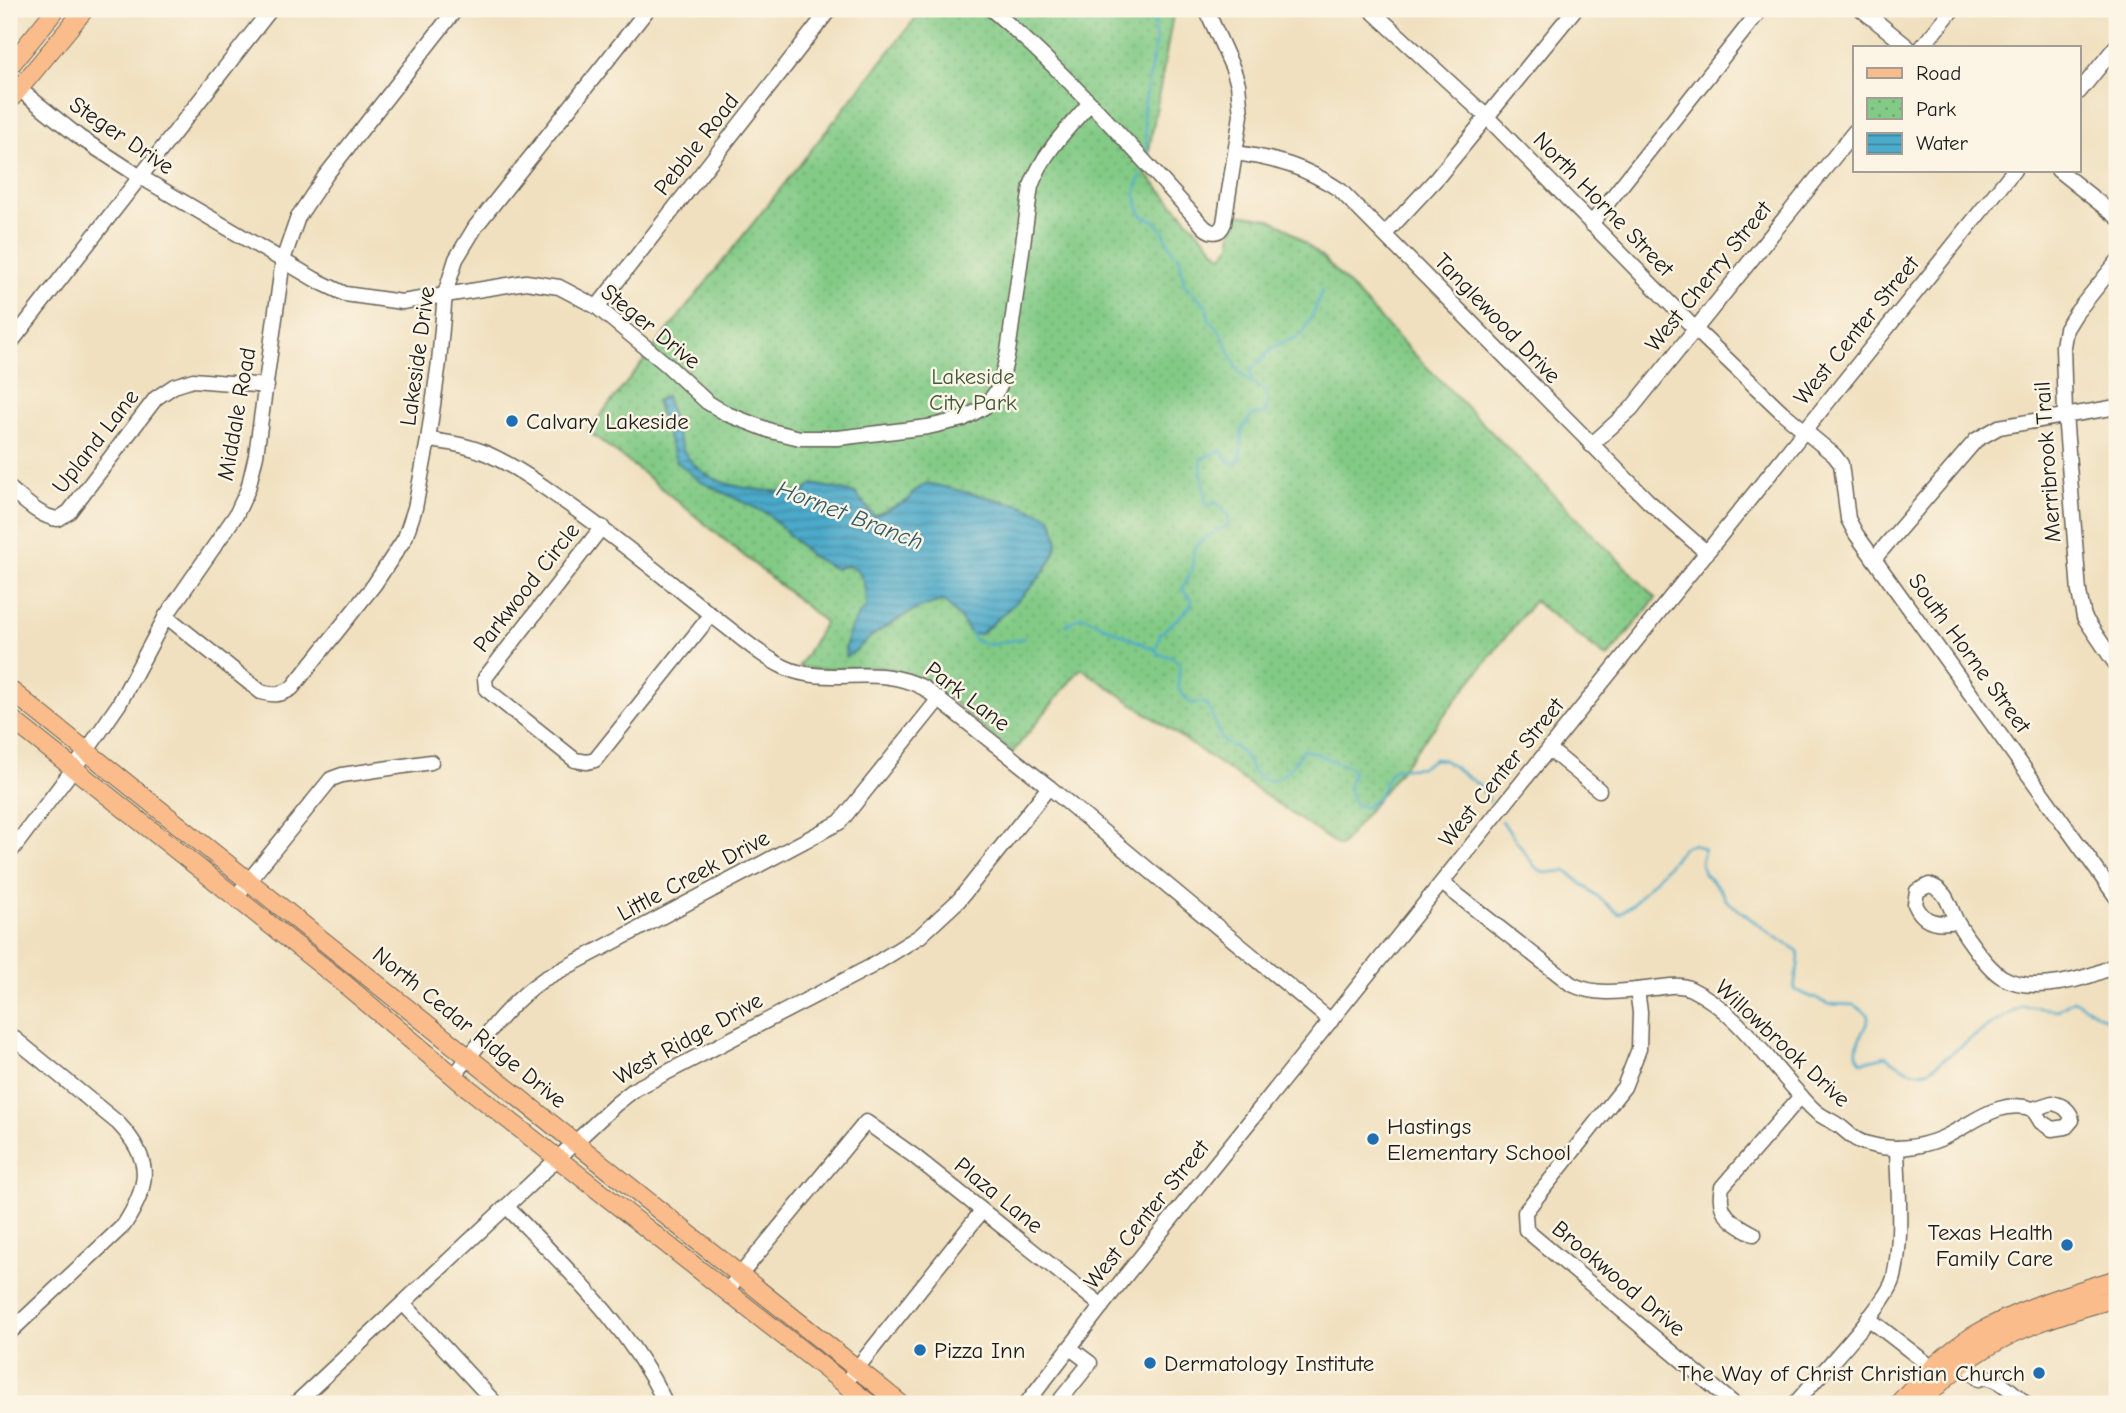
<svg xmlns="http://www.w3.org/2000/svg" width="2126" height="1413" font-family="'Comic Neue',sans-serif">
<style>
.park{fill:url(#park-dots);stroke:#4f7351;stroke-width:2}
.water{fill:url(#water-rules);stroke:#346373;stroke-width:2}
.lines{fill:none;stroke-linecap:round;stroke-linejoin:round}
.stream{stroke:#4caaca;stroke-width:2.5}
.minor-casing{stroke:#666155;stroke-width:17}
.major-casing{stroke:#666155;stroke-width:20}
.minor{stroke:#fff;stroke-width:14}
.major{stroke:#fabc8b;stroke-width:18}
.poi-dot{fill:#1f6fb2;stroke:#fcf5e5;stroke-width:2.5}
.labels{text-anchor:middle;stroke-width:5;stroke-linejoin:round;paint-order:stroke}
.street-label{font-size:23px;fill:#1c1c1c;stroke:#fcf5e5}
.park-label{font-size:23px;fill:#405941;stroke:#fcf5e5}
.poi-label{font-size:23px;fill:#1c1c1c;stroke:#fcf5e5;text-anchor:start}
.water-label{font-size:24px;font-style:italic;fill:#325c6a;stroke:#fcf5e5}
</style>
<defs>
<pattern id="park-dots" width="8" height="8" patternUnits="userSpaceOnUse" patternTransform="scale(1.75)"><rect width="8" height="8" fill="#82ca86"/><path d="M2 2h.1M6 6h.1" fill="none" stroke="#70ad73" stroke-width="1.8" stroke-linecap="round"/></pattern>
<pattern id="water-rules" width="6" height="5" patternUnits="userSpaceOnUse" patternTransform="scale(1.75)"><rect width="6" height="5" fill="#4caaca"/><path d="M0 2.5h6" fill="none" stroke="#3e8aa3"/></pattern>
</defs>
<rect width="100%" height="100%" fill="#fcf5e5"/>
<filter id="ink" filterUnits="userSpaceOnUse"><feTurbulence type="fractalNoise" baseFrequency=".0143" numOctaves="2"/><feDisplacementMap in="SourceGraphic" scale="14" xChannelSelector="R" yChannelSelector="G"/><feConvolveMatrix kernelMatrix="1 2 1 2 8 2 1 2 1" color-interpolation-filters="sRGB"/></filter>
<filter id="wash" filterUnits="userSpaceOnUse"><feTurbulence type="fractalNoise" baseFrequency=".00686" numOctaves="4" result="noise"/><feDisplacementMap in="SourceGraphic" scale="28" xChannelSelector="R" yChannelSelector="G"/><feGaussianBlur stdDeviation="1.57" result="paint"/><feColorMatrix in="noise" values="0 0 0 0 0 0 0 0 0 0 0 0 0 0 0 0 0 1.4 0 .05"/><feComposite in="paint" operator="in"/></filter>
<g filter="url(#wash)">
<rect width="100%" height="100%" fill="#f0e0bf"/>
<path class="park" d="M923,9H1174L1145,173L1220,255L1223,256L1231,244L1232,213L1270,219L1284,226L1323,258L1408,348L1656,598L1607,658L1534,601L1340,847L1081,668L1012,753C977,724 931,673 884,668C856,664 827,673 799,667L825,622L644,474L588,431Z"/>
<path class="water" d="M666,396C672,414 675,437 685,453C709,491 762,491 803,493L813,484L855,493L874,516L909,500L912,493L927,483L1021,505L1051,517C1053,525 1059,536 1057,544C1052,575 1004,613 980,634H971L959,617L944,601C920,604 892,623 872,636C861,644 859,651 846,657C843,641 854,617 866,608C866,590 864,556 835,569L811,556L768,514L699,481L676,461L656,401Z"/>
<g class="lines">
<g class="stream">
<polyline points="1148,153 1143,111 1156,40 1154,26 1156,13 1153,9"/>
<path d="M1141,174L1135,195L1142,216L1155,221L1162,229L1173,252L1180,258L1184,284L1206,305L1209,320C1227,334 1228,355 1240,373C1244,379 1261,388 1268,393L1266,414L1252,415L1242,429L1240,459L1236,463L1229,462L1221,450L1203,458L1201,465L1206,503L1208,505L1217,503C1223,508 1231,516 1229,524L1202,540L1194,548L1192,570L1182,589L1192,600L1190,607L1160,634L1156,650"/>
<polyline points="1252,379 1250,371 1275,346 1302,335 1315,310 1322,290"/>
<path d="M1066,625L1082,616L1156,650L1158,654L1172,657L1180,664C1178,684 1174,689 1191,703L1203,702C1215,712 1213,723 1220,736C1225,746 1234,745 1241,752C1246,757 1249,765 1253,771C1274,796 1292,766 1303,750C1315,752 1322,755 1332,761C1338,764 1345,764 1350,767L1353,773C1347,786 1348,793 1356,805L1366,807C1386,794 1381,784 1394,769L1422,767L1434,759L1444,760L1480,786L1489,801"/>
<polyline points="971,632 975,640 990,645 1024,638"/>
<path d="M1502,821L1536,868L1544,873L1566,871L1619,914L1632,905L1685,846L1694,844L1704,849L1701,862L1704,874L1719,888L1727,901L1771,934L1798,951C1802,963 1793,977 1795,990L1828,1004L1854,1005L1869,1015C1866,1032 1848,1049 1862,1062L1886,1056C1900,1065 1912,1077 1929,1070L1987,1027L2022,1006L2058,1010L2073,1000L2117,1025"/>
</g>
</g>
</g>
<g filter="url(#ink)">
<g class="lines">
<g class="minor-casing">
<g id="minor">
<path d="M991,9C1069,75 1136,152 1204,227C1212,234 1220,234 1224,223L1241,115L1238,84L1233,69L1206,9"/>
<polyline points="1370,9 1487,117 1695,329 1782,412 1834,455 1841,464 1848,519 1856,534 2117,898"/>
<polyline points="1861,9 1908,47"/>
<polyline points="1922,47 1953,9"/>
<path d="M9,81L79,137L139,176L316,280L345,294L402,302L526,282L559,287L597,307L666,364L707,402L727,414L771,431L800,438H838L928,427L963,419L986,406L1000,386L1008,352L1031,186C1043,153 1067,129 1090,103"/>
<polyline points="2079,92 2117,45"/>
<path d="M1236,153C1277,159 1305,167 1340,190L1648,501L1707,553"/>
<polyline points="2058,170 2117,217"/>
<polyline points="1591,224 1761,9"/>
<polyline points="1385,234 1437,178 1575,9"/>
<polyline points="2117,262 2076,313 2066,329 2063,346 2065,414 2079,592 2084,617 2117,666"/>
<polyline points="597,307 830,9"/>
<polyline points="9,345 271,9"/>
<path d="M428,440C449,442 471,446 490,455C514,466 536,481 558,497C614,535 665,579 719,621C739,636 761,656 784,667C828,688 875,662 924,688L1049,787L1331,1021"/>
<polyline points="1591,445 1631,409 1855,131"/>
<path d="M9,488C24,500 39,517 58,519L69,512L156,398L174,386L193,380L267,386"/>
<polyline points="602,527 485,678 486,689 575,760 587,762 595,760 711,615"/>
<polyline points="1874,559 1976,440 1999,427 2117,407"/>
<path d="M166,616L261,692C274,696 281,695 292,688L374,585L405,538L415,508L428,440L439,362L445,294L456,259L476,226L648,9"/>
<polyline points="1549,749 1599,790"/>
<polyline points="9,854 86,752 119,704 166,616 236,515 248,489 256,455 283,260 298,217 326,175 456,9"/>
<path d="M1442,883L1571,984C1597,997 1626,991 1654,988C1666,987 1679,983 1691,989C1737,1011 1766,1059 1800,1095C1806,1102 1812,1109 1819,1114C1826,1119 1835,1122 1842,1128C1851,1135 1855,1141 1868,1144C1891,1151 1918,1148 1940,1139C1971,1126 1998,1097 2033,1109"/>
<polyline points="242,889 331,779 342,775 431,762"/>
<path d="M1956,921C1938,925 1923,923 1915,904L1917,891L1929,885C1948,890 1949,907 1957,922C1966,937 1987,968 2002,977C2032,995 2089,979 2117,964"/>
<polyline points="1637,990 1640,1012 1639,1049 1624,1087 1525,1212 1526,1230 1734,1404"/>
<path d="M9,1034L118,1123C153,1160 150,1184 124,1225L9,1333"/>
<path d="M454,1076C482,1041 507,1004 544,979L840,822L939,699"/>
<path d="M2052,1103C2062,1105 2070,1109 2072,1120L2066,1127L2052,1129L2041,1122L2033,1109Z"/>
<path d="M507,1207C568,1270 627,1324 666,1404"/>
<path d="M1754,1234C1732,1222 1716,1214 1722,1187L1801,1096"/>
<polyline points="727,1291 866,1122 914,1156 1102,1306"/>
<polyline points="403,1303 496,1404"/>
<polyline points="1868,1318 1939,1373"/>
<path d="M1965,1363L1979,1379C1994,1371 2015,1395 2026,1404"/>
<polyline points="850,1377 982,1211"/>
<polyline points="295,1404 616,1104 635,1089 870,967 920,936 959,900 1049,787"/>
<polyline points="1026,1404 1115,1289 2014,170"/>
<polyline points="1057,1404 1090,1363 1070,1348"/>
<path d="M1795,1404C1815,1379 1889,1303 1894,1277C1903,1237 1898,1189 1897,1148"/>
</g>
</g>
<g class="major-casing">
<g id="major">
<polyline points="9,67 56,9"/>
<polyline points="9,101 85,9"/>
<polyline points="9,689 901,1404"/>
<polyline points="9,717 341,981 468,1088 870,1404"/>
<path d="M1898,1404C1919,1380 1945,1353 1973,1336C2018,1309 2068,1294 2117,1279"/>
<path d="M1921,1404C1973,1341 2041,1318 2117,1298"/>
</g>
</g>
<use href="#minor" class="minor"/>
<use href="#major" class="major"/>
</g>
</g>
<g class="poi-dot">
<circle cx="512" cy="421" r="7"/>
<circle cx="1373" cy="1139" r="7"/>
<circle cx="2067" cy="1245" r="7"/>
<circle cx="920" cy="1350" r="7"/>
<circle cx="1150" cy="1363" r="7"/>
<circle cx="2039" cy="1373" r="7"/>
</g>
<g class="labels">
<g class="street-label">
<text transform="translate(122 135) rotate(34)" y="8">Steger Drive</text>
<text transform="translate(696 144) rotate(-52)" y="8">Pebble Road</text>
<text transform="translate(1604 204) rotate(46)" y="8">North Horne Street</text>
<text transform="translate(1708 276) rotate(-51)" y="8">West Cherry Street</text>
<text transform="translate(1498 318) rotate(46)" y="8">Tanglewood Drive</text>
<text transform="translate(651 326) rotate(39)" y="8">Steger Drive</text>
<text transform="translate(1856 330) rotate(-51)" y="8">West Center Street</text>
<text transform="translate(417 356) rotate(-82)" y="8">Lakeside Drive</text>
<text transform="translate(236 414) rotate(-80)" y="8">Middale Road</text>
<text transform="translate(95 441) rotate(-52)" y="8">Upland Lane</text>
<text transform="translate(2047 462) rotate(-94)" y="8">Merribrook Trail</text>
<text transform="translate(526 587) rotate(-52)" y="8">Parkwood Circle</text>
<text transform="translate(1970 653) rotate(54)" y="8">South Horne Street</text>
<text transform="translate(968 696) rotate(37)" y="8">Park Lane</text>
<text transform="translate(1501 772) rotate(-51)" y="8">West Center Street</text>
<text transform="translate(693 875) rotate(-28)" y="8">Little Creek Drive</text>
<text transform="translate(470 1027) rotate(39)" y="8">North Cedar Ridge Drive</text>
<text transform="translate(688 1038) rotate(-29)" y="8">West Ridge Drive</text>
<text transform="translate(1783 1043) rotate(43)" y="8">Willowbrook Drive</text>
<text transform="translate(999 1195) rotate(39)" y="8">Plaza Lane</text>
<text transform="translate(1146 1214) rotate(-51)" y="8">West Center Street</text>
<text transform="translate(1619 1278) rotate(40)" y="8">Brookwood Drive</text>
</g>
<g class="park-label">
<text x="973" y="384">Lakeside<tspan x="973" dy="26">City Park</tspan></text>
</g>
<g class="poi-label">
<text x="526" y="429">Calvary Lakeside</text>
<text x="1387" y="1134">Hastings<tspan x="1387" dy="26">Elementary School</tspan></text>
<text x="2053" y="1240" text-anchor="end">Texas Health<tspan x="2053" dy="26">Family Care</tspan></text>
<text x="934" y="1358">Pizza Inn</text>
<text x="1164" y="1371">Dermatology Institute</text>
<text x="2025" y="1381" text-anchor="end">The Way of Christ Christian Church</text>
</g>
<g class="water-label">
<text transform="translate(850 515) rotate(21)" y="8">Hornet Branch</text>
</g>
</g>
<rect width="2126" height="1413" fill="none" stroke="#fcf5e5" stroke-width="35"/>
<rect x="1853" y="46" width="228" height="126" fill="#fcf5e5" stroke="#a29e95" stroke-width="2"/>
<rect x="1867" y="68" width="35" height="10" fill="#fabc8b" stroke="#a29e95" stroke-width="2"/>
<text x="1916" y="80" font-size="21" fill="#1c1c1c">Road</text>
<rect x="1867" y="98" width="35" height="21" fill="url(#park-dots)" stroke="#a29e95" stroke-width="2"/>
<text x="1916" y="116" font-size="21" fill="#1c1c1c">Park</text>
<rect x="1867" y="133" width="35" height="21" fill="url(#water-rules)" stroke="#a29e95" stroke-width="2"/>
<text x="1916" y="150" font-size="21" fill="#1c1c1c">Water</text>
</svg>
